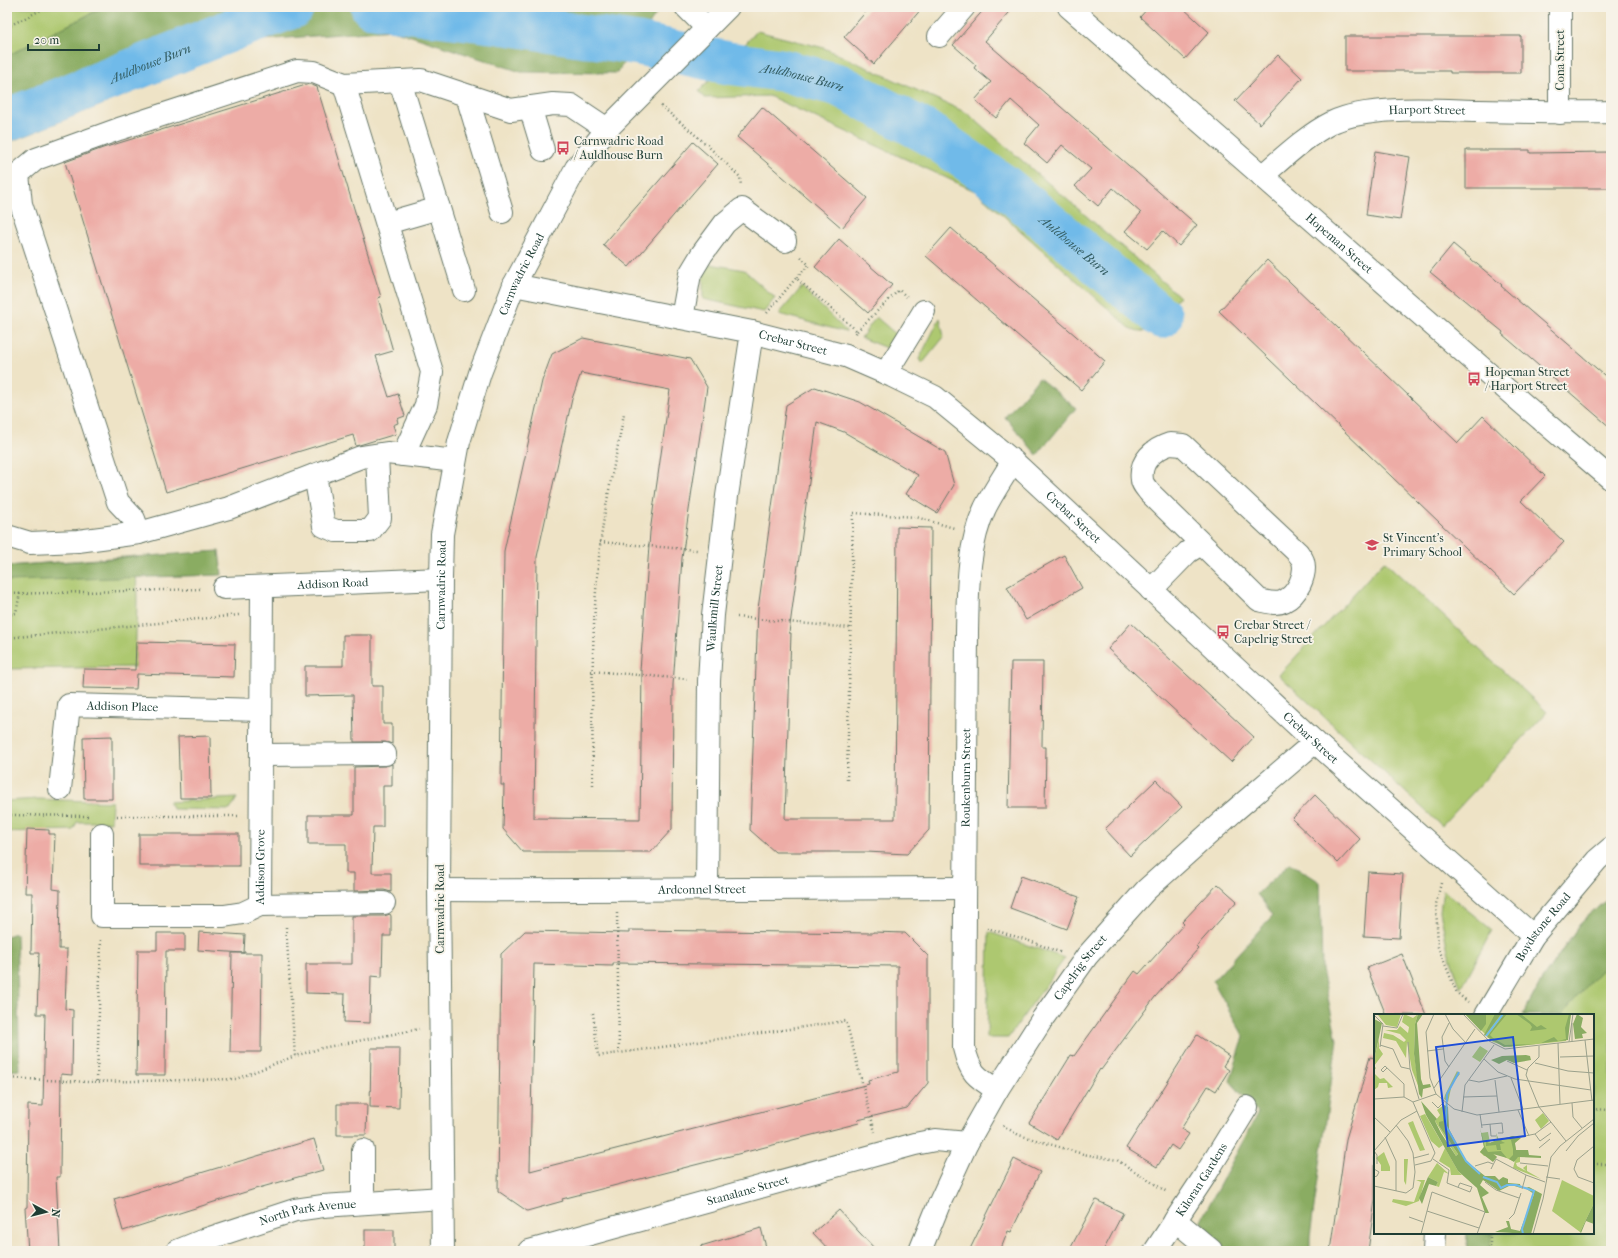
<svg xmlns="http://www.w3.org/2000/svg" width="1618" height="1258" font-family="'IM FELL French Canon',serif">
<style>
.green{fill:#adc86f;stroke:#668252}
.forest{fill:#8aac62;stroke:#54744b}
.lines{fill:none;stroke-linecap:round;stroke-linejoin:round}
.river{stroke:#70bae9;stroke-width:43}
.building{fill:#edaca6;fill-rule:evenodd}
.minor-casing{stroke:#677767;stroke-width:24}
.path{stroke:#677767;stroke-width:2.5;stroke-dasharray:1 3;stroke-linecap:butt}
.minor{stroke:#fff;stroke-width:22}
.labels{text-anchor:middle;stroke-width:3.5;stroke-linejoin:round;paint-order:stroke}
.street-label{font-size:12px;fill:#1f3d34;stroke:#f7f3e8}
.poi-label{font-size:12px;fill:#1f3d34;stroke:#f7f3e8;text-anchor:start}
.water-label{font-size:13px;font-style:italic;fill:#335c61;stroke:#f7f3e8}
.inset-river{fill:none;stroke:#70bae9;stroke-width:2}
.inset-road{fill:none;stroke:#9ba18c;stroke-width:1}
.view{fill:#1d4ed8;fill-opacity:0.15;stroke:#1d4ed8;stroke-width:2}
.inset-edge{fill:none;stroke:#1f3d34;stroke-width:2}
</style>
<rect width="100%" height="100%" fill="#f7f3e8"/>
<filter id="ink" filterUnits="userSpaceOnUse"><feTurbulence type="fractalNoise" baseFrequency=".025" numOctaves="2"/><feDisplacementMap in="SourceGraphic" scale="8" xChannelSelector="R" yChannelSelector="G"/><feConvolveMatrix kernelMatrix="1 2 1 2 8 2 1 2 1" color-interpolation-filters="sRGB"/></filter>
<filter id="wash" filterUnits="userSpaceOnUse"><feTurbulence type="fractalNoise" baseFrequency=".012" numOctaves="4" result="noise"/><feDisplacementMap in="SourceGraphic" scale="16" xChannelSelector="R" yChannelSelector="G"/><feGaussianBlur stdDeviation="0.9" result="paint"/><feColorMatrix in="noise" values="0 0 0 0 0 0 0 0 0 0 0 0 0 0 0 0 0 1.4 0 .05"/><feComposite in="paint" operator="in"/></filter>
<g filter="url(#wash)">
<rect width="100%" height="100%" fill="#eee3c6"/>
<g class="green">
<polygon points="16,7 104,7 7,56 7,12"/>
<polygon points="617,7 650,7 656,14"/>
<polygon points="757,31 824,48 967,113 1179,296 1149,332 1132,330 977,192 769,96 705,98 699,91 728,63"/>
<polygon points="710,264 744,270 775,298 764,312 703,299 703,273"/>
<polygon points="802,287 846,331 846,332 779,314"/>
<polygon points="876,317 897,335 894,351 861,338"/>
<polygon points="940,318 944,337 922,364 919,359"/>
<polygon points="136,556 137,602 135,667 7,669 7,566"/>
<polygon points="1384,561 1547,712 1442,826 1279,675"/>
<polygon points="237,798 230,810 173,809 168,802"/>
<polygon points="38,799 112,802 111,822 77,822 73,830 7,832 7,801"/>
<polygon points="1443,890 1492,930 1461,989 1448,951 1440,911"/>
<polygon points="1611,895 1611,1251 1467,1251 1467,1233 1593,1233 1593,1015 1523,1015 1540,983 1580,924"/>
<polygon points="989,932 1065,958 1008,1038 987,1038"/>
</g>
<g class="forest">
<polygon points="104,7 617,7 656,14 617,73 521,72 393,30 262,40 7,143 7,56"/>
<polygon points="1039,378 1076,408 1037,455 1005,417"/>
<polygon points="219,551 222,575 7,581 7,566"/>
<polygon points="1290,863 1320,882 1322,970 1337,1040 1310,1237 1310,1251 1221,1251 1201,1220 1258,1113 1230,1081 1244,1037 1213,981 1273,915 1257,894"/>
<polygon points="1611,895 1611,959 1568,1007 1562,1015 1523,1015 1540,983 1580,924"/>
<polygon points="16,933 20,1070 7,1071 7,936"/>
<rect x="1467" y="1233" width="24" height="18"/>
</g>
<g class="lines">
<g class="river">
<path id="s1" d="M372,7L499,23L639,44L728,63L781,70L839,85L930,134L1003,185L1161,317"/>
<path id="s2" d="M7,120L237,28L293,7"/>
</g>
</g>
<g id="blocks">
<g class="building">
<polygon points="870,7 923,7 874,64 844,37"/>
<polygon points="986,7 1014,7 985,41 1197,225 1179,246 1163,231 1147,249 1125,231 1141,213 1113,188 1098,206 1075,186 1091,169 1062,145 1047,163 1024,143 1039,125 1011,100 996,118 975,100 991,82 974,68 976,65 953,45"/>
<polygon points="1149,7 1182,7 1209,32 1185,59 1140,17"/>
<polygon points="1345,36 1521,36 1521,73 1450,73 1450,71 1345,71"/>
<polygon points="1278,55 1302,78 1260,124 1235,101"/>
<polygon points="309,84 317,87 381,297 378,298 393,351 376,356 389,397 398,394 405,416 397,419 398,423 393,425 396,434 356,446 353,435 166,492 65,162 103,148"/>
<polygon points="762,107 867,198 842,228 737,137"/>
<polygon points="693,142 718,164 629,267 603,245"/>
<polygon points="1466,150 1530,150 1530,153 1611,152 1611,188 1466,188"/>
<polygon points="1375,151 1410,157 1400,220 1366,215"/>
<polygon points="951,228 1105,361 1081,390 926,256"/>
<polygon points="839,239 892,285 868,313 815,267"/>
<polygon points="1453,244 1502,285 1501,286 1611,381 1611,428 1502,334 1503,332 1430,272"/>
<polygon points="1267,260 1458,443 1483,416 1545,476 1521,501 1564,542 1514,594 1219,311"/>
<path d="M583,338L690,359L707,387L682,558L673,685L672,829L651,852H523L503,829L504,785H501L504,551L542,381L552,354ZM581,373L670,390L650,532L640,671H642L640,819L534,818L537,557L572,399Z"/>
<polygon points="815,387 860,402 945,452 954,485 937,513 906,494 918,475 844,432 817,422 789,633 791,633 785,819 895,819 897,527 931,528 929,830 907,854 866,852 775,852 750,830 758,609 786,405"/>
<polygon points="1064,555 1082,588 1026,620 1007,587"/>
<polygon points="1131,623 1254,737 1231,762 1108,649"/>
<polygon points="343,635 372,635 372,686 383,686 383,724 392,724 392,744 385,742 354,742 353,695 305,696 305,666 343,666"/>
<polygon points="136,642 235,644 234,677 137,674 136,689 83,688 84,669 135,670"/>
<polygon points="1011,662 1043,662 1042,747 1046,747 1045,808 1008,808"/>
<polygon points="112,736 112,799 84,799 83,737"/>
<polygon points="210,736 211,798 180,798 178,737"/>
<polygon points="392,764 392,786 383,786 383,827 373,827 372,873 391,873 391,892 384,890 354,891 354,873 346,873 346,844 308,844 308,815 354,815 354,767 385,766"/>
<polygon points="1156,780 1182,807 1130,856 1105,829"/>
<polygon points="1315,795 1360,839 1338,863 1292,819"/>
<polygon points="27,829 49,830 49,834 55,834 53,889 60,890 59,949 67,949 65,1009 73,1010 72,1075 61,1074 60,1177 56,1177 60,1251 28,1251 25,1208 27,1207 28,1105 43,1106 45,1014 37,1014 39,953 31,953 32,893 25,893"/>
<rect x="139" y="834" width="100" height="32"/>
<polygon points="1368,872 1403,874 1399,938 1364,936"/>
<polygon points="1021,876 1079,897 1067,929 1010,908"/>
<polygon points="1218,884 1237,901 1196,947 1198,949 1155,997 1101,1070 1100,1069 1057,1140 1029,1123 1071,1055 1074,1056 1135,971 1139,974 1184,924 1182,922"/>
<polygon points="390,914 391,916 391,936 383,936 382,977 371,976 370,1023 344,1022 345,994 306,993 306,964 352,964 352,916 384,916"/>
<path d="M629,930L873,933V932L905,933L928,956V1083L907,1108L858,1120L859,1123L562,1199L563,1201L527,1211L498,1191L501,954L525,931L629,933ZM613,963L898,966V1072L868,1080L869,1084L530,1171L534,964L613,966Z"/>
<polygon points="199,932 245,935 244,953 198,950"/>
<polygon points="157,933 185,933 185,951 166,951 165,1075 136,1075 138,950 157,950"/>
<polygon points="232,953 262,953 261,1052 230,1052"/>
<polygon points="1402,954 1426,1015 1386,1015 1367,968"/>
<polygon points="1197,1035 1229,1056 1223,1066 1229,1070 1216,1091 1208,1086 1181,1129 1189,1134 1178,1150 1171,1145 1157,1167 1126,1148"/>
<polygon points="371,1048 400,1048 399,1108 370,1107"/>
<polygon points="1370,1057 1375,1058 1375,1200 1368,1251 1330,1251 1346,1139"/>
<polygon points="337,1104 367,1104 366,1135 337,1135"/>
<polygon points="314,1139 323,1170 255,1189 123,1231 114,1199"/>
<polygon points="1014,1159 1040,1172 1011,1232 1008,1231 1000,1251 969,1251"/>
<polygon points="1096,1200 1123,1213 1103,1251 1069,1251"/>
<polygon points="839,1210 859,1232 877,1251 830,1251 813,1233"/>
<polygon points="761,1228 767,1251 702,1251 701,1246"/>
<rect x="365" y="1230" width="29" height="21"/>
</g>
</g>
</g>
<g filter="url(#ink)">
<use href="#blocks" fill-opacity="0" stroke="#677767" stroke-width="1"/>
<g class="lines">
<g class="minor-casing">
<g id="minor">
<polyline points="686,7 707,28"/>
<path id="s3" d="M1069,7L1522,403L1611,479"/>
<polyline points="1560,7 1560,113"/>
<polyline points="939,36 964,7"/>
<polyline points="400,81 464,290"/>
<polyline points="344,84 432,372 426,405 403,455"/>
<polyline points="467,96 502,212"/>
<polyline points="530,107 543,150"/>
<path id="s4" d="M1262,176C1284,157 1307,135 1333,122C1368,105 1437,110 1477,111C1522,112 1566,113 1611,112"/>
<polyline points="387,223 439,208"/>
<path id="s5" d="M514,285L752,332L846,356L892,376L935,397L1013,461L1315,742L1533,936"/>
<polyline points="682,318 690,274 702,254 725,223 742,209 785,241"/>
<polyline points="886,373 924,311"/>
<path d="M1170,444L1183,445L1298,553C1299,555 1302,558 1303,561C1307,575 1297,595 1284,601C1276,605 1268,602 1259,600L1150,493C1147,489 1142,484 1142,480C1139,461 1154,449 1170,444Z"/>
<polyline points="315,475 324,526 336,531 370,531 380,518 377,455"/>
<polyline points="139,533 134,519 118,502 21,204 18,174 36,159 119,129 297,71 314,72 344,84 421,80 511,110 553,104 571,105 607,129"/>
<polyline points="7,536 30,543 78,541 139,533 229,508 361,457 387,453 455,461"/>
<path id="s6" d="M224,588L441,579"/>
<polyline points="1151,590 1188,552 1201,544"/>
<polyline points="261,755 385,754"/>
<path id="s7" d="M60,789L69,705L261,710"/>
<path id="s8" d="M102,834V916H224L243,913L260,905L262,587"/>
<path id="s9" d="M707,888L709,681L713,615L727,496L752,332"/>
<path id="s10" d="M439,890C615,891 790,888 965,888"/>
<polyline points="260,905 384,903"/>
<path id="s11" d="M1486,1015L1533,936L1597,860L1611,848"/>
<path id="s12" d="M997,1090C976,1077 970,1073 964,1048L967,632C968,590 967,547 985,508C993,492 1004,476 1013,461"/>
<polyline points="363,1203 363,1150"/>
<polyline points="1175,1220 1211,1250"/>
<path id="s13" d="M177,1251L204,1240L295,1210L323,1206L442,1198"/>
<path id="s14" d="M443,1251L439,890L441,579L442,534L459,442L480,373L514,285L576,168L607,129L728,7"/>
<path id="s15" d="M529,1251L915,1144L935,1140L967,1143"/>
<path id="s16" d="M920,1251L939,1204L967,1143L997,1090L1043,1018L1087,956L1146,890L1233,812L1315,742"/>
<path id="s17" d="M1155,1251L1204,1177L1247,1107"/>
<polyline points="1434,1251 1435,1233"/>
</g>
</g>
<g class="path">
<polyline points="7,27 47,7"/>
<polyline points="661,106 706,144 740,177 741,186"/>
<polyline points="801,257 809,265 796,278 857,331 855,335"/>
<polyline points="767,313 796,278"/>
<polyline points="857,331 899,290 907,297"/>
<polyline points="600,542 697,550"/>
<polyline points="7,594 202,589"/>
<polyline points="7,615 16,613 20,593"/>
<polyline points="737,617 850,628"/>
<polyline points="7,638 239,615"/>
<polyline points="591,671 687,679"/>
<polyline points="847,780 853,513 916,517 954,528"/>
<path d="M593,785C592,709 591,633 599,557C603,510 616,460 624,413"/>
<polyline points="7,815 88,816"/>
<polyline points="117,816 238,816"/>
<polyline points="1441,883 1436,904 1438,947 1457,993 1468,1002"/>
<polyline points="617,913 619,1052"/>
<polyline points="286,927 295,1056 322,1048 419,1029"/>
<polyline points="987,928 1024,939 1062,953"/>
<polyline points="593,1013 598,1056 846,1021 875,1132"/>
<polyline points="7,1078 88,1082 236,1079 295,1056"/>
<polyline points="97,1081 101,939"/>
<polyline points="1593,1109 1611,1110"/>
<polyline points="1003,1126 1019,1135 1083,1154 1117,1160 1167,1192"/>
<polyline points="1593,1164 1611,1164"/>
<polyline points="1490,1251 1490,1233"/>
</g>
<use href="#minor" class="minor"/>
</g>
</g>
<defs>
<g id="bus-bare" transform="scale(1.08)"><path d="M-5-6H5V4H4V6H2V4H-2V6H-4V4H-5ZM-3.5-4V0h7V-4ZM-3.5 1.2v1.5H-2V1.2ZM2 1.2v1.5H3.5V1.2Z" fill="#d1495b" stroke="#f7f3e8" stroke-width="2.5" paint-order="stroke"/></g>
<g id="school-bare" transform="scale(1.08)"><path d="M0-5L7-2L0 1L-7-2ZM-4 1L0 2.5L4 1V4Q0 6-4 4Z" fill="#d1495b" stroke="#f7f3e8" stroke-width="2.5" paint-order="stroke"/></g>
</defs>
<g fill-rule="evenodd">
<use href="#bus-bare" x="563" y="148"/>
<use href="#bus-bare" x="1474" y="379"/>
<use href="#school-bare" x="1372" y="545"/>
<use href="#bus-bare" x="1223" y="632"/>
</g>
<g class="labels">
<g class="street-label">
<text transform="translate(1560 60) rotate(-90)" y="4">Cona Street</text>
<text dy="4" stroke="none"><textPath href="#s4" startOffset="185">Harport Street</textPath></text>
<text dy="4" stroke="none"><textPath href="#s3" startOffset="359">Hopeman Street</textPath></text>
<text dy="4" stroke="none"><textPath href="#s14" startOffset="990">Carnwadric Road</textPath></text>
<text dy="4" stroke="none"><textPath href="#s5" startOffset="285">Crebar Street</textPath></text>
<text dy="4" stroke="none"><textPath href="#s5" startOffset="621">Crebar Street</textPath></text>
<text dy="4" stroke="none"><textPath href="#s6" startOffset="109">Addison Road</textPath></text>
<text dy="4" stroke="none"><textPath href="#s14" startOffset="666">Carnwadric Road</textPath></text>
<text dy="4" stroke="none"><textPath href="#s9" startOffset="280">Waulkmill Street</textPath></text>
<text dy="4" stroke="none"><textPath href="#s7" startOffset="138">Addison Place</textPath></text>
<text dy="4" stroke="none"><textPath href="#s5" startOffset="945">Crebar Street</textPath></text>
<text dy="4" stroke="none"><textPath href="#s12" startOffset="326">Roukenburn Street</textPath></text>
<text dy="4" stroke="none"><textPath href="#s8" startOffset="280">Addison Grove</textPath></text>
<text dy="4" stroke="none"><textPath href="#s10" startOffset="263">Ardconnel Street</textPath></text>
<text transform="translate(440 909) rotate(-90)" y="4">Carnwadric Road</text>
<text dy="4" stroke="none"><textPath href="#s11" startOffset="105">Boydstone Road</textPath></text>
<text dy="4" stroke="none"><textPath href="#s16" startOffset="327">Capelrig Street</textPath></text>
<text dy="4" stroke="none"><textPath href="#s17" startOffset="85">Kiloran Gardens</textPath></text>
<text dy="4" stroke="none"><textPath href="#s15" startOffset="227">Stanalane Street</textPath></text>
<text dy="4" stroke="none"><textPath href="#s13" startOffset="137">North Park Avenue</textPath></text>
</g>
<g class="poi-label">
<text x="574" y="145">Carnwadric Road<tspan x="574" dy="14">/ Auldhouse Burn</tspan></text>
<text x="1485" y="376">Hopeman Street<tspan x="1485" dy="14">/ Harport Street</tspan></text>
<text x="1383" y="542">St Vincent's<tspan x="1383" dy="14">Primary School</tspan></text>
<text x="1234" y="629">Crebar Street /<tspan x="1234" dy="14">Capelrig Street</tspan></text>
</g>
<g class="water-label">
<text dy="5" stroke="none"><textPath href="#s2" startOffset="154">Auldhouse Burn</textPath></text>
<text dy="5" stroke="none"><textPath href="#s1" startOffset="436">Auldhouse Burn</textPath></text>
<text dy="5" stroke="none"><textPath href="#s1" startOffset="760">Auldhouse Burn</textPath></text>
</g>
</g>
<g transform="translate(1374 1014)">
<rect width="220" height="220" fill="#eee3c6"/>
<path d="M27,0L23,13L12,11L4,1ZM30,0L39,4L44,0L41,10L40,40L45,74L38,56L33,28L32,44L22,27L9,24L10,19L19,21L30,28L32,26L26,20L11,16H23L26,12L34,19L35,13L28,8ZM91,0H197L192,27L135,33L119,28ZM5,25V34L9,40L0,52L2,54L0,57V46ZM106,32L114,37L106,48L98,43ZM83,57L86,60L78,70L74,88L70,85L71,81ZM0,59L6,65L10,64L19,73L14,74L13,69H5L4,73L0,76ZM70,91L69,107L65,112L84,140L82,142L61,107L66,101L63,96ZM169,99L175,107L167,115L161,106ZM51,100L69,131L65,134L57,127L46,102ZM39,107L42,115L51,136L46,137L34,109ZM114,118L116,129L123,126L122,119L125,126L139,122L143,140L139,147L126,141L120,140L123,143L110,142L106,138L110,133L107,119ZM71,134L84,157L88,161H77L76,154L65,147ZM10,138L16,153V157H7V151L2,144ZM142,143H146V148L142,149L143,152L152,157L149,154L153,151V157L167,165L139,154ZM30,145H34L32,171L30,167ZM63,149L75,160L70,158L65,173L62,172L64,168L54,163ZM42,166H51L45,187L32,192L18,188L19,185L40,188L47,168ZM188,166L220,182V189L206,218L178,197Z" fill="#adc86f"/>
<path d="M44,0H49L43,9L47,65L49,71L56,70L57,73L49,75L48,84L45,80L40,40L41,10ZM91,0H112V10L107,17ZM121,0H127L111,22L110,21ZM130,0H133L119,17L116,21L119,24L131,31L162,30L130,33L113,23ZM142,0H147L163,13L167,11L173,15L156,17L158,13L156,10ZM195,0H197L194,26L167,29L180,23L184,27L192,25L191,14ZM203,0L209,4L207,13L213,19L208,20L209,24L201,25L199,10ZM0,5L8,9L0,47ZM152,41L156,42L157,46L140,49L133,46L125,50L117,46L128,42ZM47,87L63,105L61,107L67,119L82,142L84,140L65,112V108L69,107L70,91L74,93L75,115L92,147L111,162H121L125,166L129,163L134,165V169L146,170L147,174L137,171L125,177L109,166L106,171L115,179L108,183L115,199H111L103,174L84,157L52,101ZM106,114L111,133L114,138L127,137L133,144L119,140L123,143L119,148L106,138L110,133ZM139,122L147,124L141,129L142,136H154L155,141L167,142V144L144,143L140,148L135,145L139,141V135L137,126L131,124ZM130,124L127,127L131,129L126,130L127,136H123L122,131L112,132V127L115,129ZM54,163L64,168L62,172L55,170L48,190L45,184ZM155,173L168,180L157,220L121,218L134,213L132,207H135L137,215L146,217L160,180L151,174ZM220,189V210L212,207L207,219L206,218Z" fill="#8aac62"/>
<path class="inset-river" d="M112,22L129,0M85,58L73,80L72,112L92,147L106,160M109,163L123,168L127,174L133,171H142L160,177L148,215L149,220"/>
<path class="inset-road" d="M60,0L52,18L56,64L62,80L80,95L103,101L220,86M71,0L79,15L92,29M89,0L115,27L131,35L220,25M0,1L9,10L6,33M75,9L68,23L71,47L75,53M9,12L23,14L29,0M211,26L218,87M34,28L36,55L45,85M195,28L199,0M198,28V9M184,29L186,90M6,31L19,35L27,53L36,55M165,32V43L154,54L152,61L165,93L192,127M53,37L69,35M186,43L220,42M110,45L124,58L141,65L217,76M133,47L153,56M161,49L194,57L220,59M13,54L9,58L7,56L11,52L30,70V83M137,64L149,95M95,66L105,68L133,62M121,66L125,98M60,74L101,15M89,83L123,82M0,85L30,83L39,88L61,139L57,147L41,151M39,88L62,80M58,88L64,94L70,88M198,89L199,103L208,114M144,96L155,122M88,98L91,71L120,31M106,100L108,114M0,103L16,118M116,110L117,122H122M108,111L128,109L129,119H124M161,120L166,127L177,119M11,123L22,147V177M141,124L161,120L177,108M220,132L203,146L200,155L204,163L220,169M165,134L176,125M0,137L27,106L43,97M0,137L3,141V150M192,137L204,122L220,109M40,144L55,140M59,145L75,156L73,169L96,178L98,173L86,169L84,173M146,149L174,152M101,152L114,148L119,150M0,155L5,158L3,162L0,163M117,155L122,145L152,161L171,168M172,163L186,165M111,168L122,176L145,184M0,172L32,179L39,174L41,158L39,139L34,127L22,111M148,175L152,161M53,197L105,214M35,203L49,208M135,205L140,200L147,179M47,220L58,178L111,198L103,220M159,220L169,185L177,143L186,132L220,105"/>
<path class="view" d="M139,23L151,122L74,132L62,33Z"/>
<rect width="220" height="220" class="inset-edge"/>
</g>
<rect width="1618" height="1258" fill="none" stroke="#f7f3e8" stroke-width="24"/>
<g transform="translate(46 1212) rotate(97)" stroke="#f7f3e8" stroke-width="3" paint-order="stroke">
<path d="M0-3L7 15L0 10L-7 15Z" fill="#1f3d34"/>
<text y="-6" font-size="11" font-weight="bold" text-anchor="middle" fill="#1f3d34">N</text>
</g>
<path d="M28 44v6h71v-6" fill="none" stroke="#1f3d34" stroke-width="2"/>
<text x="34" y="44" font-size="12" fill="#1f3d34" stroke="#f7f3e8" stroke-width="3" paint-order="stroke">20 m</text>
</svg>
